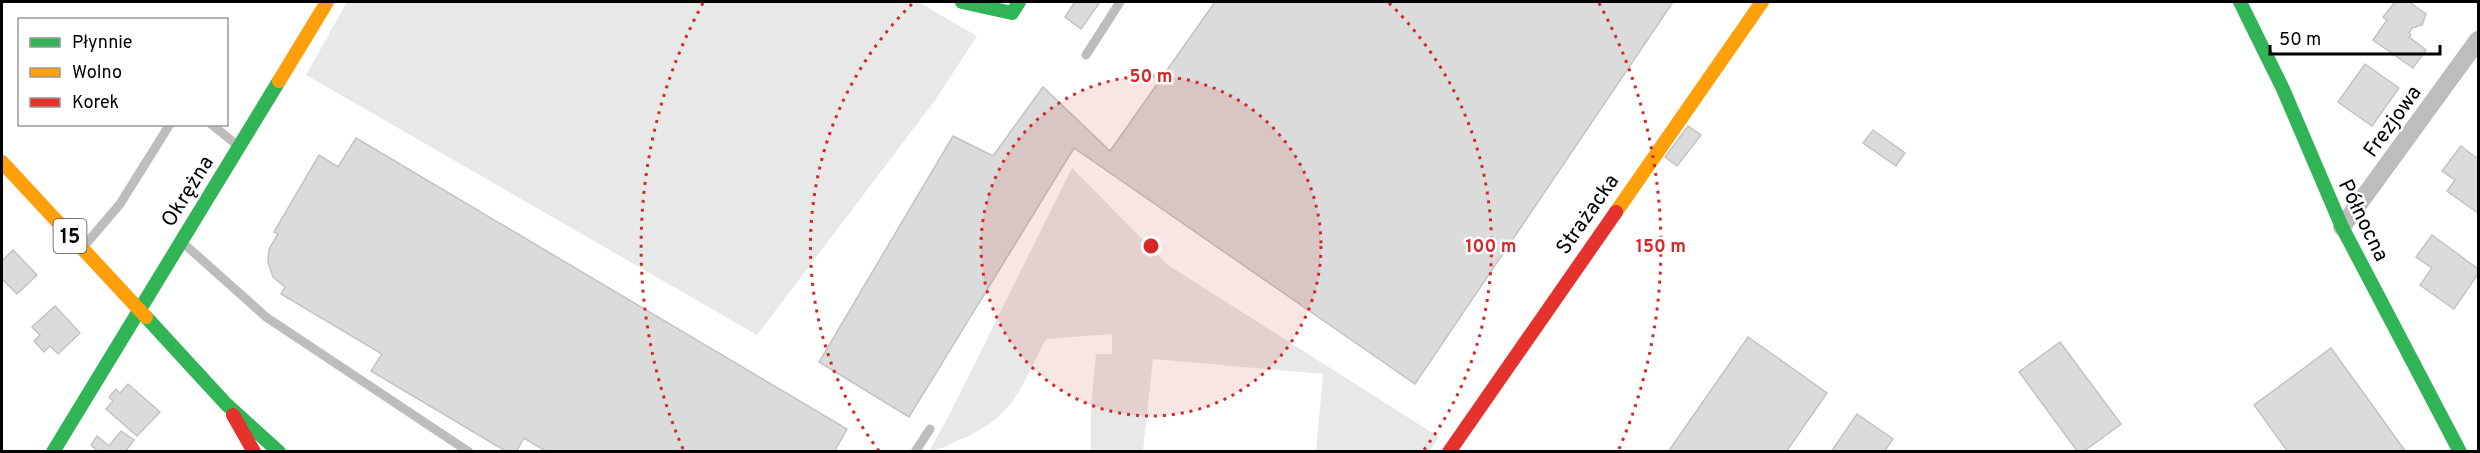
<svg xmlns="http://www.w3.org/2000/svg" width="2480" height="453" font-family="Overpass,sans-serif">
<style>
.green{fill:#e8e8e8}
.building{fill:#dbdbdb;stroke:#c3c3c3;stroke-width:1.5}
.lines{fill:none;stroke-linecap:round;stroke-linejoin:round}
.lane{stroke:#bdbdbd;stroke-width:9}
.street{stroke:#bdbdbd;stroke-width:18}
.fast{stroke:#30b455;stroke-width:14}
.slow{stroke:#ff9f0a;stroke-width:14}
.jam{stroke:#e5322d;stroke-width:14}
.ring{fill:none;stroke:#d62828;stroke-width:3;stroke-dasharray:3 6}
.labels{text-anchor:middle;stroke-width:5;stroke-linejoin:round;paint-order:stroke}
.shield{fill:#fff;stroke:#4c4c4c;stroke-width:1.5}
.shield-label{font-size:20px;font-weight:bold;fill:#000}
.street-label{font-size:21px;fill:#000;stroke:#fff}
.centre{fill:#d62828;stroke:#fff;stroke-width:3}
.ring-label{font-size:18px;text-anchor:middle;font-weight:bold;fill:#d62828;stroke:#fff;stroke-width:5;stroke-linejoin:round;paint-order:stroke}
</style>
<rect width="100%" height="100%" fill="#fff"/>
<g class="green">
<polygon points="347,2 918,2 977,36 936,99 757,335 306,75"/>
<path d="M1072,168L1168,265L1439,437L1430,451H1316L1323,374L1153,359L1143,451H1091V405L1096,354H1112V334L1046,339C1020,388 1016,415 962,439C952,443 942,449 932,451L930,449L945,423Z"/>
</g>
<g class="building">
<polygon points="1075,2 1100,2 1081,29 1065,17"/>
<polygon points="1215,2 1673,2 1415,384 1074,148 909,417 819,362 953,136 993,156 1043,87 1110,151"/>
<polygon points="2395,2 2409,2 2426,14 2422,25 2412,28 2409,33 2411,35 2409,37 2426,50 2413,68 2373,40 2387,20 2383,17"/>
<polygon points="2365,64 2399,88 2372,126 2338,102"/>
<polygon points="1688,126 1701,135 1677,166 1665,157"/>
<polygon points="1873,130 1905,153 1896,166 1863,143"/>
<polygon points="356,138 847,429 834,452 547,452 524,438 516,452 507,452 371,371 382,354 281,294 285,287 273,277 268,262 269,249 278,234 274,232 319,155 338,167"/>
<polygon points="2461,146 2478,159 2478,213 2447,191 2455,180 2442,171"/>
<polygon points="2432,235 2478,269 2478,274 2454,309 2420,285 2432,268 2416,257"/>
<polygon points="13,250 37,275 17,294 2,279 2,261"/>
<polygon points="55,306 80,333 58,354 50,346 44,352 34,341 40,335 32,327"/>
<polygon points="1748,337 1827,393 1804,426 1786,452 1668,452"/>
<polygon points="2060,342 2121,424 2083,452 2078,452 2019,372"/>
<polygon points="2331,348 2406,452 2288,452 2254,405"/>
<polygon points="128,384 160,412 137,436 106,409 113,401 109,397 116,389 120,393"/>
<polygon points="1857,414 1893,439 1884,452 1831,452"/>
<polygon points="121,431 134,440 125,452 99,452 91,445 97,436 109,446"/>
</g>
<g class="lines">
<g class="lane">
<polyline points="1086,55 1120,2"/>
<polyline points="211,124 237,145"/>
<polyline points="182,242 266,317 469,452"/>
<polyline points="85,245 120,204 170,124"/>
<polyline points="915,452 930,429"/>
</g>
<polyline class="street" points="2342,227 2478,40"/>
<g class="fast">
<polyline points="962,2 1012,13 1019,2"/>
<polyline points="2240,2 2283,89 2342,227 2460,452"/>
<polyline points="146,317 226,404 279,452"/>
<polyline points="53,452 279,81"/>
</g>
<g class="slow">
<polyline points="279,81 327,2"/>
<polyline points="2,162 146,317"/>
<polyline points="1616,212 1762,2"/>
</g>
<g class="jam">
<polyline points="233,415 254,452"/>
<polyline points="1449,452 1616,212"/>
</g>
</g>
<circle cx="1151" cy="246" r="170" fill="#d62828" fill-opacity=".12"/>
<g class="ring">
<circle cx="1151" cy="246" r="170"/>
<path d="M879 451A340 340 0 0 1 913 3M1389 3A340 340 0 0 1 1423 451"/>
<path d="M683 449A510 510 0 0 1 703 3M1599 3A510 510 0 0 1 1619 449"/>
</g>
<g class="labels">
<rect class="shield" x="53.5" y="219" width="33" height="34" rx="4.5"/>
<g class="shield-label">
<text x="70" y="243">15</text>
</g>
<g class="street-label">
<text transform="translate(2392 121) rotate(-54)" y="7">Frezjowa</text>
<text transform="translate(187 191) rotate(-58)" y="7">Okrężna</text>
<text transform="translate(1587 214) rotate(-55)" y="7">Strażacka</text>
<text transform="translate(2364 220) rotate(64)" y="7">Północna</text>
</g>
</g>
<circle cx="1151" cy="246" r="9" class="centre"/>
<g class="ring-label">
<text x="1151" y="82">50 m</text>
<text x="1491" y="252">100 m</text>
<text x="1661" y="252">150 m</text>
</g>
<rect width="2480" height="453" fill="none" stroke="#000000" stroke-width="6"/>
<rect x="18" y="18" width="210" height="108" fill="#ffffff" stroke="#999999" stroke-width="1.5"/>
<rect x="30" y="38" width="30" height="9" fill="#30b455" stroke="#999999" stroke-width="1.5"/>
<text x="72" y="48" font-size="18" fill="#000000">Płynnie</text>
<rect x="30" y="68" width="30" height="9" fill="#ff9f0a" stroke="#999999" stroke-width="1.5"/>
<text x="72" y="78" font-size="18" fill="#000000">Wolno</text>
<rect x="30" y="98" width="30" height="9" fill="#e5322d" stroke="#999999" stroke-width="1.5"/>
<text x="72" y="108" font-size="18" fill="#000000">Korek</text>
<path d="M2270 45v9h170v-9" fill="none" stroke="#000000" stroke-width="3"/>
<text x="2279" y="45" font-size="18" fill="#000000" stroke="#ffffff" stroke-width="4.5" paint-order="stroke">50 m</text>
</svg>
